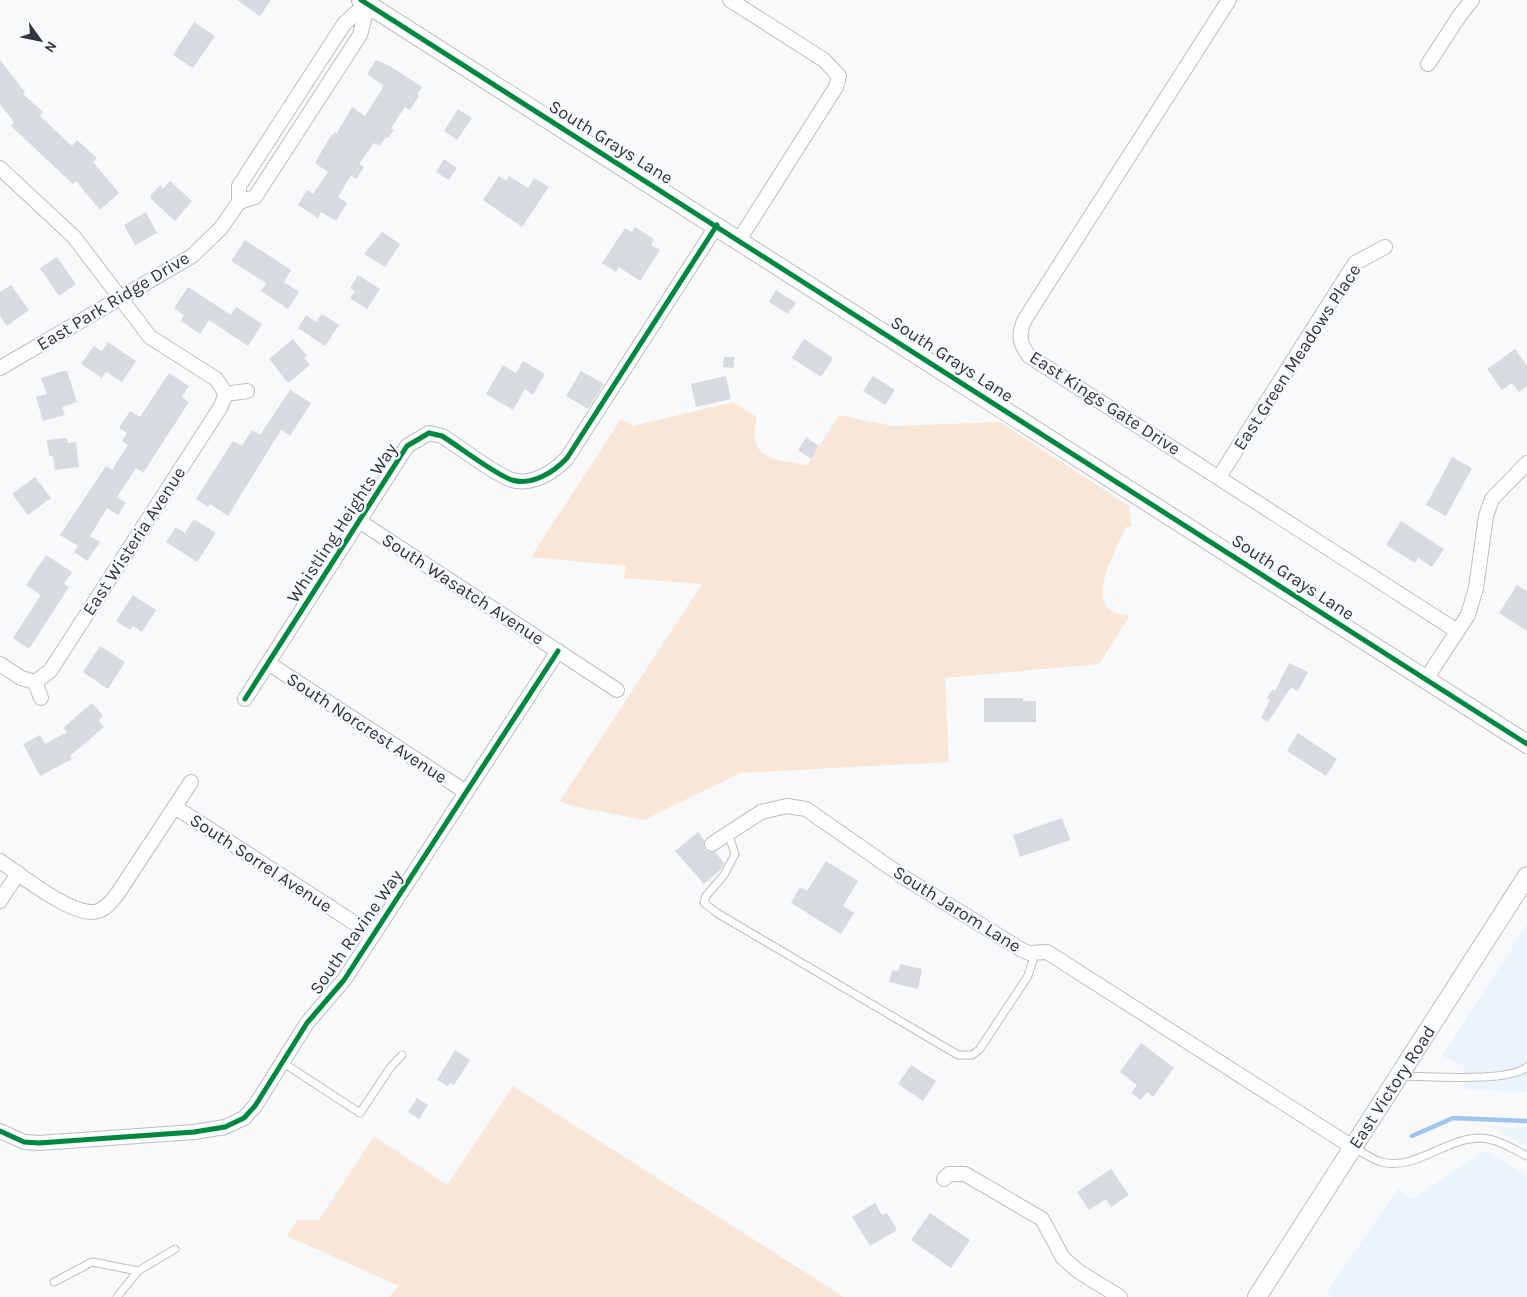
<svg xmlns="http://www.w3.org/2000/svg" width="1527" height="1297" font-family="Karla,sans-serif">
<style>
.built{fill:#ebf3fd}
.green{fill:#f9e6d7}
.lines{fill:none;stroke-linecap:round;stroke-linejoin:round}
.stream{stroke:#9fc4ee;stroke-width:4.5}
.building{fill:#d7dbe0}
.service-casing{stroke:#bcbfc3;stroke-width:9}
.minor-casing{stroke:#bcbfc3;stroke-width:16}
.tertiary-casing{stroke:#bcbfc3;stroke-width:20}
.service{stroke:#fefefe;stroke-width:7}
.minor{stroke:#fefefe;stroke-width:14}
.tertiary{stroke:#fefefe;stroke-width:18}
.cycleway-casing{stroke:#f5f9fd;stroke-width:8}
.cycleway{stroke:#00873e;stroke-width:5}
.labels{text-anchor:middle;stroke-width:4.5;stroke-linejoin:round;paint-order:stroke}
.street-label{font-size:18px;fill:#31373f;stroke:#f5f9fd}
</style>
<rect width="100%" height="100%" fill="#f7f9fb"/>
<g class="built">
<polygon points="1527,925 1527,1092 1463,1089 1465,1066 1442,1056"/>
<polygon points="1527,1127 1527,1146 1496,1129"/>
<polygon points="1485,1151 1527,1175 1527,1297 1333,1297 1327,1292 1398,1189 1413,1199"/>
</g>
<g class="green">
<path d="M733,402L757,417C747,461 773,459 807,465L839,415L892,426L1000,422L1129,506L1132,527H1126C1115,553 1077,615 1130,615L1099,664L945,678L949,762L740,773L644,820L572,806L560,801L702,584L624,578L626,566L531,557L621,419L633,426Z"/>
<polygon points="513,1086 844,1297 389,1297 399,1286 287,1236 297,1220 319,1220 374,1136 447,1185"/>
</g>
<g class="lines">
<polyline class="stream" points="1412,1136 1453,1118 1527,1121"/>
</g>
<g class="building">
<polygon points="237,0 271,0 260,16"/>
<polygon points="194,22 215,36 193,68 173,55"/>
<polygon points="0,60 25,92 23,94 43,112 40,116 72,146 77,140 97,158 93,162 119,193 100,210 76,181 73,184 11,126 14,122 0,104"/>
<polygon points="376,60 390,66 422,87 417,94 419,96 410,110 405,107 391,128 394,130 388,138 386,137 380,146 374,143 359,164 364,167 356,179 351,175 338,197 347,203 336,221 321,212 318,218 298,205 307,190 313,194 328,172 316,164 316,161 330,137 335,132 337,133 352,107 365,116 381,91 383,85 367,74"/>
<polygon points="458,109 472,118 457,140 444,131"/>
<polygon points="444,159 457,168 449,180 436,172"/>
<polygon points="499,176 506,181 509,176 528,188 534,178 549,187 522,227 483,200"/>
<polygon points="170,181 192,201 175,221 151,199 151,195 160,185 163,189"/>
<polygon points="146,212 157,233 135,245 124,225"/>
<polygon points="635,227 654,239 651,245 660,250 640,281 619,267 616,272 602,263 625,228 632,232"/>
<polygon points="382,232 400,244 385,267 364,254"/>
<polygon points="245,240 291,270 284,282 299,292 288,309 261,291 266,283 231,261"/>
<polygon points="57,257 76,284 59,296 40,268"/>
<polygon points="358,275 380,289 367,309 350,298 355,291 350,288"/>
<polygon points="11,285 29,310 7,326 0,316 0,292"/>
<polygon points="188,287 231,315 236,307 262,324 248,346 209,320 200,334 181,321 184,315 174,308"/>
<polygon points="776,290 796,303 788,314 769,302"/>
<polygon points="322,314 339,325 325,346 298,328 306,315 316,322"/>
<polygon points="293,339 307,356 304,358 310,365 288,383 269,359"/>
<polygon points="804,339 833,358 821,377 792,358"/>
<polygon points="108,342 136,361 122,382 106,372 102,378 81,364 94,346 102,351"/>
<polygon points="1515,349 1527,366 1527,386 1519,392 1512,383 1502,390 1487,369"/>
<polygon points="724,357 734,357 734,368 723,367"/>
<polygon points="523,361 545,374 533,395 525,389 513,410 486,394 503,365 516,373"/>
<polygon points="63,371 67,371 77,402 62,407 65,415 43,421 36,397 47,394 41,378"/>
<polygon points="581,371 604,384 588,409 566,396"/>
<polygon points="169,373 189,386 182,397 189,402 143,473 136,468 117,497 126,503 118,515 107,508 90,536 100,542 87,561 74,552 78,546 60,535 106,466 112,470 128,445 122,441 127,433 119,428 130,411 140,417"/>
<polygon points="726,376 731,399 696,407 691,384"/>
<polygon points="873,376 895,390 885,405 863,391"/>
<polygon points="290,390 311,403 290,436 281,430 228,516 210,504 208,507 196,499 233,441 242,446 252,430 260,435"/>
<polygon points="806,437 819,446 811,459 798,450"/>
<polygon points="67,438 68,443 76,442 79,467 55,470 53,456 49,456 47,440"/>
<polygon points="1452,457 1472,468 1446,516 1426,505"/>
<polygon points="35,477 51,498 28,515 12,494"/>
<polygon points="194,519 216,533 197,562 166,542 176,527 185,533"/>
<polygon points="1401,521 1444,549 1432,567 1418,558 1415,563 1386,545"/>
<polygon points="46,555 72,572 64,584 69,587 29,649 13,638 41,595 26,585"/>
<polygon points="1517,585 1527,591 1527,631 1499,613"/>
<polygon points="133,595 156,610 142,632 133,626 130,630 116,621"/>
<polygon points="100,646 125,662 108,689 83,672"/>
<polygon points="1289,663 1308,672 1298,691 1291,687 1268,722 1261,718 1270,700 1267,698 1273,689 1275,691"/>
<polygon points="984,698 1023,698 1023,701 1036,701 1036,722 984,722"/>
<polygon points="92,703 103,716 98,720 104,727 70,756 72,759 40,776 23,744 40,735 45,744 67,732 63,728"/>
<polygon points="1298,733 1337,759 1326,776 1287,751"/>
<polygon points="1062,818 1070,840 1020,857 1013,835"/>
<polygon points="698,832 704,840 705,849 709,852 715,852 724,863 721,869 704,884 675,851"/>
<polygon points="826,861 858,881 843,906 854,913 841,934 791,903 800,887 807,891"/>
<polygon points="900,964 922,969 918,989 889,982 892,970 898,971"/>
<polygon points="1141,1043 1174,1068 1153,1097 1147,1092 1141,1100 1131,1093 1137,1085 1120,1072"/>
<polygon points="455,1050 470,1060 454,1085 450,1083 448,1086 437,1080"/>
<polygon points="911,1065 936,1081 923,1101 898,1084"/>
<polygon points="417,1098 428,1105 419,1119 408,1112"/>
<polygon points="1111,1169 1129,1195 1111,1207 1106,1199 1089,1210 1077,1192"/>
<polygon points="875,1203 882,1215 887,1213 897,1230 870,1246 852,1217"/>
<polygon points="930,1213 970,1240 951,1268 911,1240"/>
</g>
<g class="lines">
<g class="service-casing">
<g id="service">
<polyline points="728,833 735,854 724,875 706,896 704,903 717,913 958,1055 972,1055 979,1050 1028,976 1035,953"/>
<polyline points="282,1062 360,1113 390,1068 402,1055"/>
<path d="M1400,1076C1427,1076 1508,1083 1527,1067"/>
<path d="M1354,1148C1362,1152 1372,1159 1381,1162C1416,1171 1447,1137 1481,1138C1498,1139 1513,1149 1527,1156"/>
<polyline points="138,1271 175,1249"/>
<polyline points="54,1282 92,1262 138,1271 117,1297"/>
</g>
</g>
<g class="minor-casing">
<g id="minor">
<polyline points="730,0 824,60 839,76 836,87 739,240"/>
<path d="M1229,0L1025,319C1018,334 1019,343 1029,356L1457,631"/>
<polyline points="368,4 360,35 255,197 239,202 239,186 344,24 370,0"/>
<polyline points="1428,64 1460,15 1472,0"/>
<polyline points="0,168 74,237 150,337 216,379 226,394"/>
<polyline points="0,368 192,256 221,228 239,202"/>
<polyline points="226,394 247,391"/>
<polyline points="1219,477 1355,263 1385,247"/>
<polyline points="359,521 617,690"/>
<polyline points="268,663 466,792"/>
<polyline points="0,664 21,678 35,682"/>
<polyline points="1426,679 1468,615 1476,588 1486,516 1492,499 1527,463"/>
<polyline points="35,682 50,671 220,408 226,394"/>
<polyline points="35,682 41,698"/>
<path d="M245,699L407,446L429,433L442,436C460,447 494,474 512,480C532,486 554,472 567,458L717,225"/>
<polyline points="175,807 373,935"/>
<polyline points="712,844 761,812 787,806 806,809 908,880 1022,950 1029,953 1047,952 1354,1148"/>
<path d="M0,861C21,875 75,919 98,911C107,908 113,900 118,893L191,782"/>
<polyline points="0,901 18,873"/>
<polyline points="0,1131 24,1142 39,1143 194,1132 225,1127 244,1118 255,1106 307,1023 344,980 558,651"/>
<polyline points="944,1179 949,1174 965,1174 1042,1219 1063,1258 1078,1271 1120,1297"/>
</g>
</g>
<g class="tertiary-casing">
<g id="tertiary">
<polyline points="361,0 1527,744"/>
<polyline points="1257,1297 1527,876"/>
</g>
</g>
<use href="#service" class="service"/>
<use href="#minor" class="minor"/>
<use href="#tertiary" class="tertiary"/>
<g class="cycleway-casing">
<g id="cycleway">
<polyline points="361,0 1527,744"/>
<path d="M245,699L407,446L429,433L442,436C460,447 494,474 512,480C532,486 554,472 567,458L717,225"/>
<polyline points="0,1131 24,1142 39,1143 194,1132 225,1127 244,1118 255,1106 307,1023 344,980 558,651"/>
</g>
</g>
<use href="#cycleway" class="cycleway"/>
</g>
<g class="labels">
<g class="street-label">
<text transform="translate(611 142) rotate(32)" y="6">South Grays Lane</text>
<text transform="translate(113 301) rotate(-31)" y="6">East Park Ridge Drive</text>
<text transform="translate(1297 357) rotate(-57)" y="6">East Green Meadows Place</text>
<text transform="translate(952 359) rotate(33)" y="6">South Grays Lane</text>
<text transform="translate(1105 403) rotate(33)" y="6">East Kings Gate Drive</text>
<text transform="translate(342 523) rotate(-57)" y="6">Whistling Heights Way</text>
<text transform="translate(134 541) rotate(-57)" y="6">East Wisteria Avenue</text>
<text transform="translate(1293 577) rotate(33)" y="6">South Grays Lane</text>
<text transform="translate(463 589) rotate(33)" y="6">South Wasatch Avenue</text>
<text transform="translate(367 728) rotate(33)" y="6">South Norcrest Avenue</text>
<text transform="translate(261 863) rotate(33)" y="6">South Sorrel Avenue</text>
<text transform="translate(957 909) rotate(32)" y="6">South Jarom Lane</text>
<text transform="translate(356 932) rotate(-55)" y="6">South Ravine Way</text>
<text transform="translate(1392 1087) rotate(-57)" y="6">East Victory Road</text>
</g>
</g>
<g transform="translate(40 40) rotate(123)" stroke="#f5f9fd" stroke-width="4" paint-order="stroke">
<path d="M0-4L9 19L0 12L-9 19Z" fill="#31373f"/>
<text y="-8" font-size="14" font-weight="bold" text-anchor="middle" fill="#31373f">N</text>
</g>
</svg>
